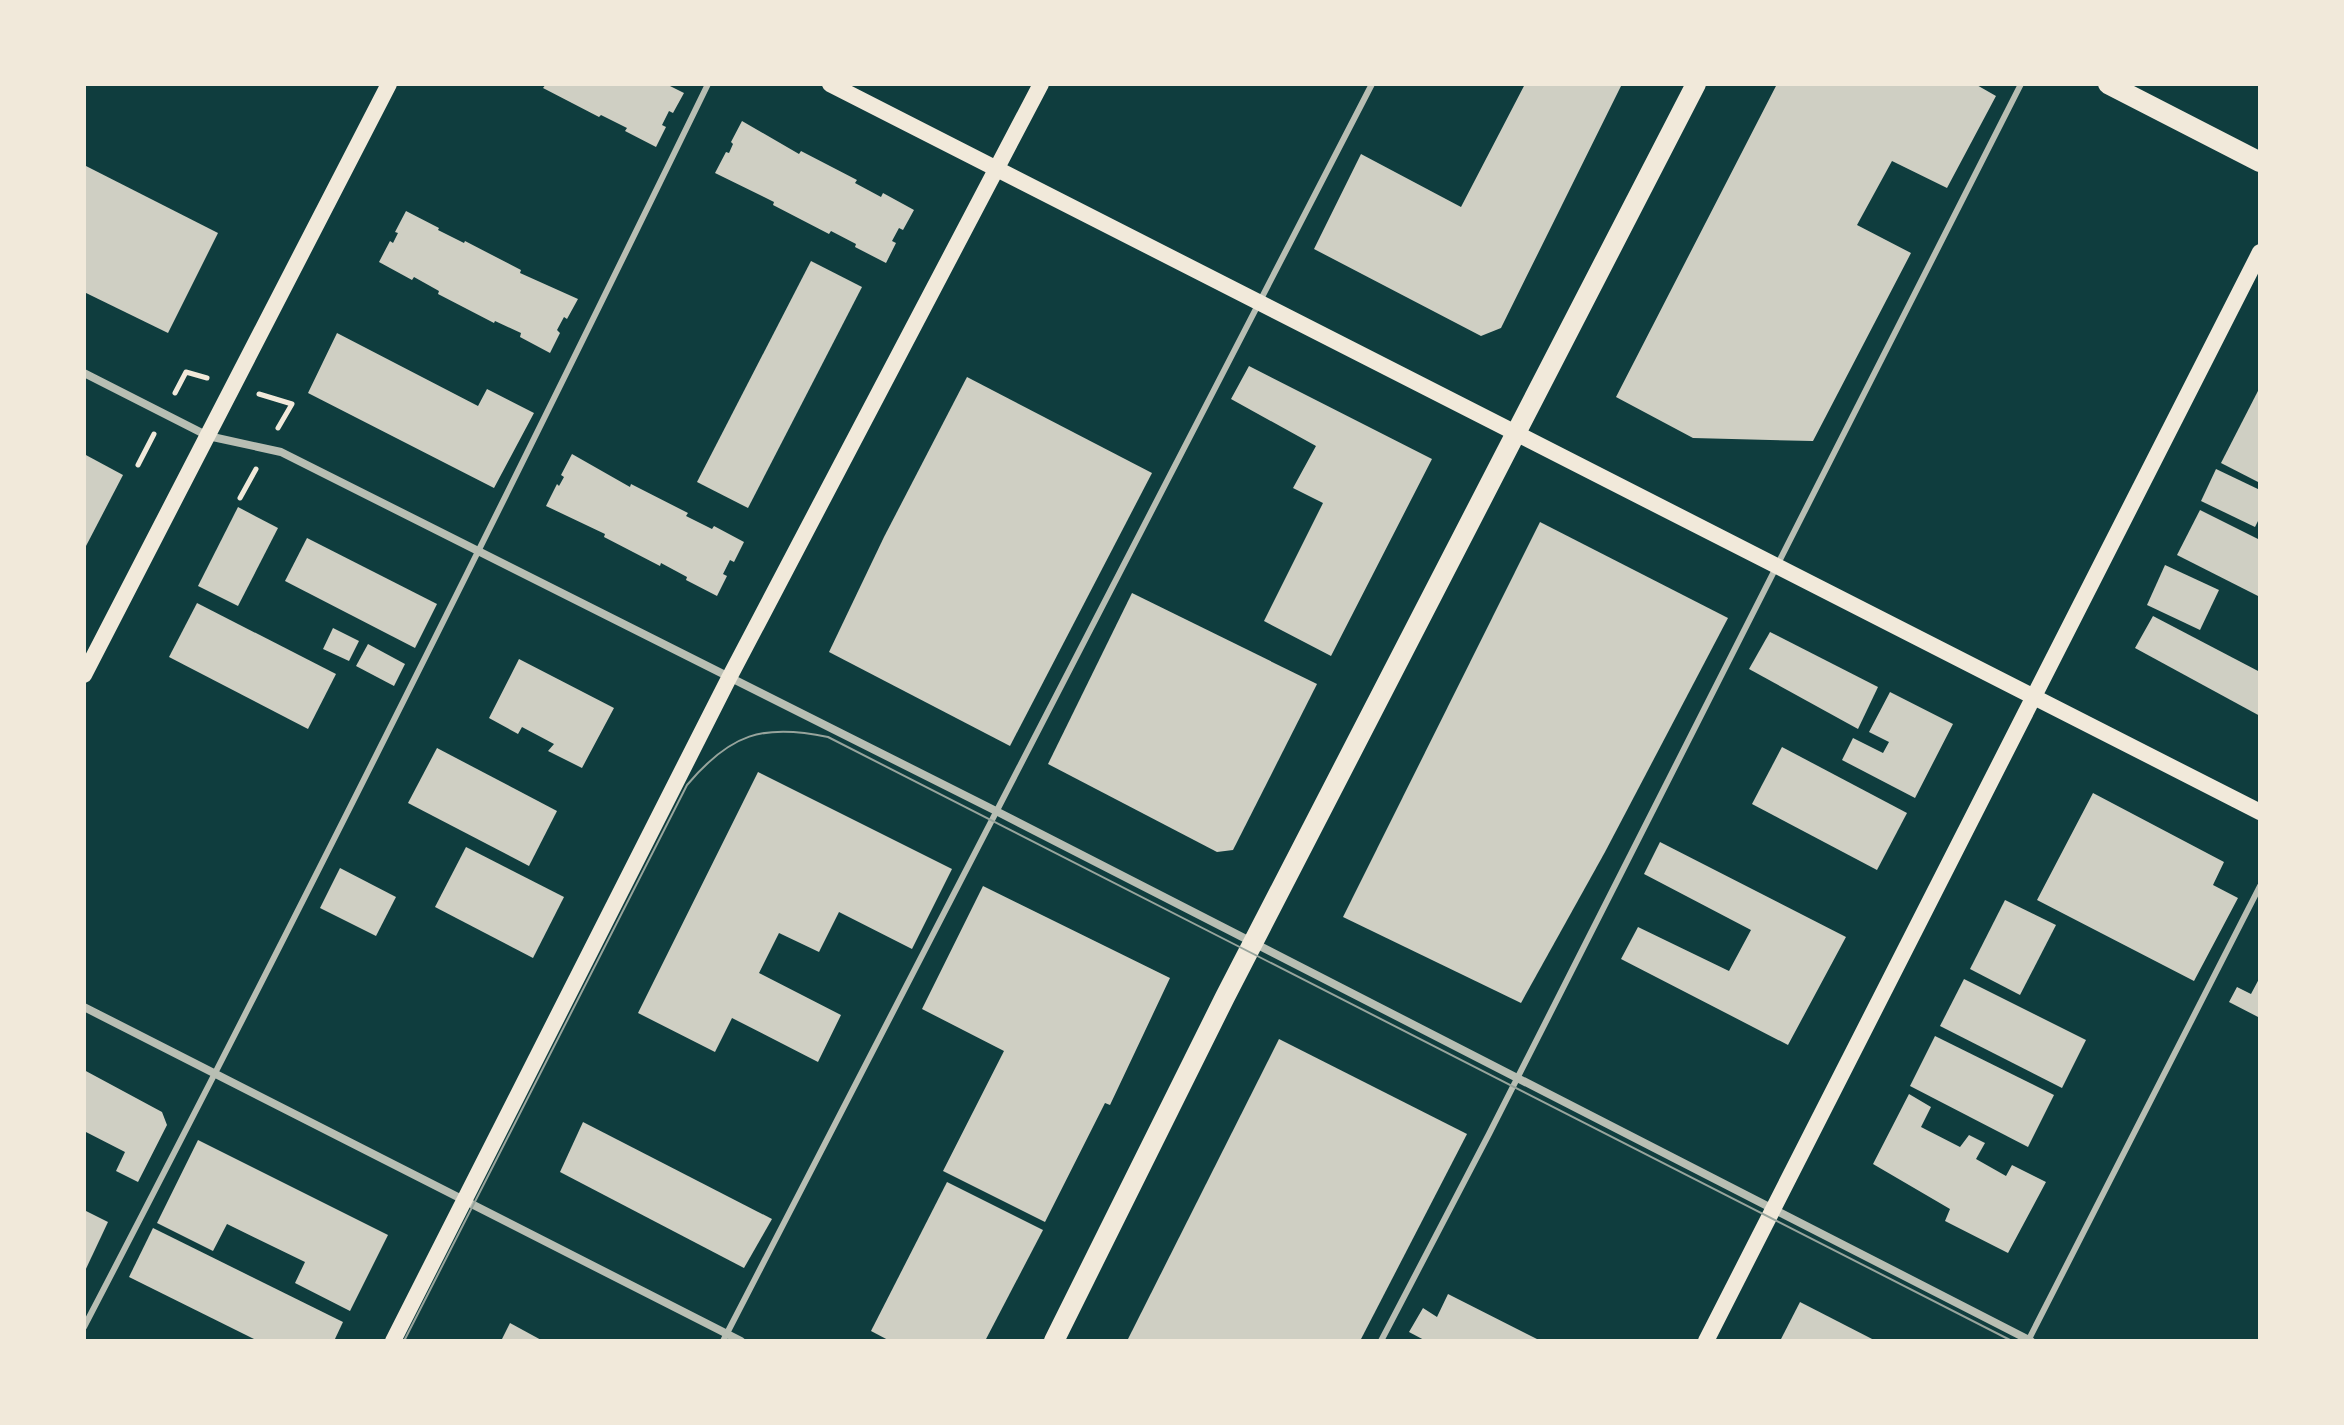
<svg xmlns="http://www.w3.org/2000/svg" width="2344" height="1425" font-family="Commissioner,sans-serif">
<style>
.building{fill:#cfcfc3}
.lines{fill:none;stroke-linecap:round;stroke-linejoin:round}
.path{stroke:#f1e9da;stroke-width:5}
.service{stroke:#b8beb3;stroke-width:6}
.minor{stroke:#b8beb3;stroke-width:8}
.secondary{stroke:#f1e9da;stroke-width:16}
.primary{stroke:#f1e9da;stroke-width:20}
.tram{stroke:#97a49c;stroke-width:2}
</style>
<rect width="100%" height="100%" fill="#0f3d3e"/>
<g class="building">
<polygon points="546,84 666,84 684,93 673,113 669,111 662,125 666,127 656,147 625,131 627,128 601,115 599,117 543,88"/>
<polygon points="1525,84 1622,84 1501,328 1481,336 1314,249 1361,154 1461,207"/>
<polygon points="1777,84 1975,84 1996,96 1947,188 1892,161 1857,225 1911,253 1813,441 1693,438 1616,397"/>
<polygon points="742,121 799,154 801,151 857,180 855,183 881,197 883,193 914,210 903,230 899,228 892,241 896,243 886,263 855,247 856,244 831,231 829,234 773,205 774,202 715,173 726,152 729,153 733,144 731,142"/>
<polygon points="84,165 218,233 168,333 84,292"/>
<polygon points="406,211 439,228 438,230 464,243 465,241 521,270 520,273 578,299 567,319 564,317 557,330 560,333 550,353 520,337 521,333 495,321 494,323 438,294 439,291 414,277 412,280 379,262 390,241 393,243 398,233 395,232"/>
<polygon points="811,261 862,287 748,508 697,482"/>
<polygon points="337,333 478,406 487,389 534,413 494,488 308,393"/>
<polygon points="1249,366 1432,459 1331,656 1264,621 1323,503 1293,488 1316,446 1231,399"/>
<polygon points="967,377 1152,473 1010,746 829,652 884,537"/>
<polygon points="2260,387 2260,483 2221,463"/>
<polygon points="84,454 123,475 86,546 84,545"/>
<polygon points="572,454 630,487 631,484 688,513 686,516 712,529 714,526 744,542 734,562 730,560 723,574 727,576 717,596 686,580 687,577 661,563 660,566 604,537 605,534 546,506 557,484 559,486 564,477 561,475"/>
<polygon points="2216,469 2260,490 2260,517 2255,527 2201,501"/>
<polygon points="238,507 278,528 238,606 198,586"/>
<polygon points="2200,510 2260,540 2260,597 2177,555"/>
<polygon points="1540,522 1728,618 1605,852 1521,1003 1343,917"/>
<polygon points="307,538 437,604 415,648 285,581"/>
<polygon points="2165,565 2219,590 2200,630 2147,605"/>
<polygon points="1132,593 1317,684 1233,850 1217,852 1048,764"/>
<polygon points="197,603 336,674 308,729 169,657"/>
<polygon points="2153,616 2260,672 2260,716 2135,648"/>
<polygon points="333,628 359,641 349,661 323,649"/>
<polygon points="1770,632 1878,687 1858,729 1749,669"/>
<polygon points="368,644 405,664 394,686 356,666"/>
<polygon points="519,659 614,708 582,768 548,751 554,744 522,727 518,734 489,718"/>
<polygon points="1890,692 1953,724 1915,798 1842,760 1853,738 1883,753 1889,742 1869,732"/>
<polygon points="1782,747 1907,813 1877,870 1752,804"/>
<polygon points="437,748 557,811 529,866 408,803"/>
<polygon points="758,772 952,869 912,949 839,912 819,952 779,933 759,973 841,1015 818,1062 732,1018 715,1052 638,1013"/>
<polygon points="2093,793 2224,862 2213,885 2238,898 2194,981 2037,900"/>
<polygon points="1660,842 1846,937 1788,1045 1621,959 1638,927 1729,971 1751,930 1644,874"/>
<polygon points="466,847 564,897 533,958 435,907"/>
<polygon points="340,868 396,897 376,936 320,908"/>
<polygon points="983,886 1170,978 1110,1105 1105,1103 1045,1222 943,1171 1004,1051 922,1009"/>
<polygon points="2005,900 2056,925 2020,995 1970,969"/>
<polygon points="2260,977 2260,1018 2229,1002 2237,987 2251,994"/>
<polygon points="1964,979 2086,1040 2062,1088 1940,1026"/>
<polygon points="1935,1036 2054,1095 2028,1147 1910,1086"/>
<polygon points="1279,1039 1467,1134 1360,1341 1127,1341"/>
<polygon points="84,1070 162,1112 167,1125 138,1182 116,1171 125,1152 84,1131"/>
<polygon points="1909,1094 1931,1107 1921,1127 1960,1147 1969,1135 1985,1143 1976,1159 2006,1176 2012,1165 2046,1182 2008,1253 1945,1221 1950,1209 1873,1164"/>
<polygon points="583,1122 772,1219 744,1268 560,1172"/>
<polygon points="198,1140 388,1235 350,1311 295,1283 305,1262 227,1224 213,1251 157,1223"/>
<polygon points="947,1182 1043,1230 985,1341 890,1341 871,1331"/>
<polygon points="84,1210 108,1222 84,1273"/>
<polygon points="153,1228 343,1322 334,1341 258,1341 129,1277"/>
<polygon points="1448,1294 1541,1341 1426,1341 1409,1332 1423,1308 1437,1317"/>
<polygon points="1800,1302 1876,1341 1780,1341"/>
<polygon points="510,1323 543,1341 501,1341"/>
</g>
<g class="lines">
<g class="path">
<polyline points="175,393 186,372 207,378"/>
<polyline points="259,394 292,404 278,428"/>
<polyline points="138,465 154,434"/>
<polyline points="240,498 256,469"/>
</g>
<g class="service">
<path d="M84,1327C298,916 505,501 708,84"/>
<polyline points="723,1341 1372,84"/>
<polyline points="1381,1341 1489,1134 2021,84"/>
<polyline points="2028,1341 2260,886"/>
</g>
<g class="minor">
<polyline points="84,373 208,436 281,452 998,812 2031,1341"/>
<polyline points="84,1007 741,1341"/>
</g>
<g class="secondary">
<polyline points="830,84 2260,812"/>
<polyline points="84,675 389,84"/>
<polyline points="393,1341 729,678 1041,84"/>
<polyline points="1706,1341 2260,252"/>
</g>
<g class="primary">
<polyline points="2108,84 2260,162"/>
<polyline points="1054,1341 1225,997 1696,84"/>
</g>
<path class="tram" d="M404,1341L687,785C730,734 763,723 828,737L2012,1341"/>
</g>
<rect width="2344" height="1425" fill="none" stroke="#f1e9da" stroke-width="172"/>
</svg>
